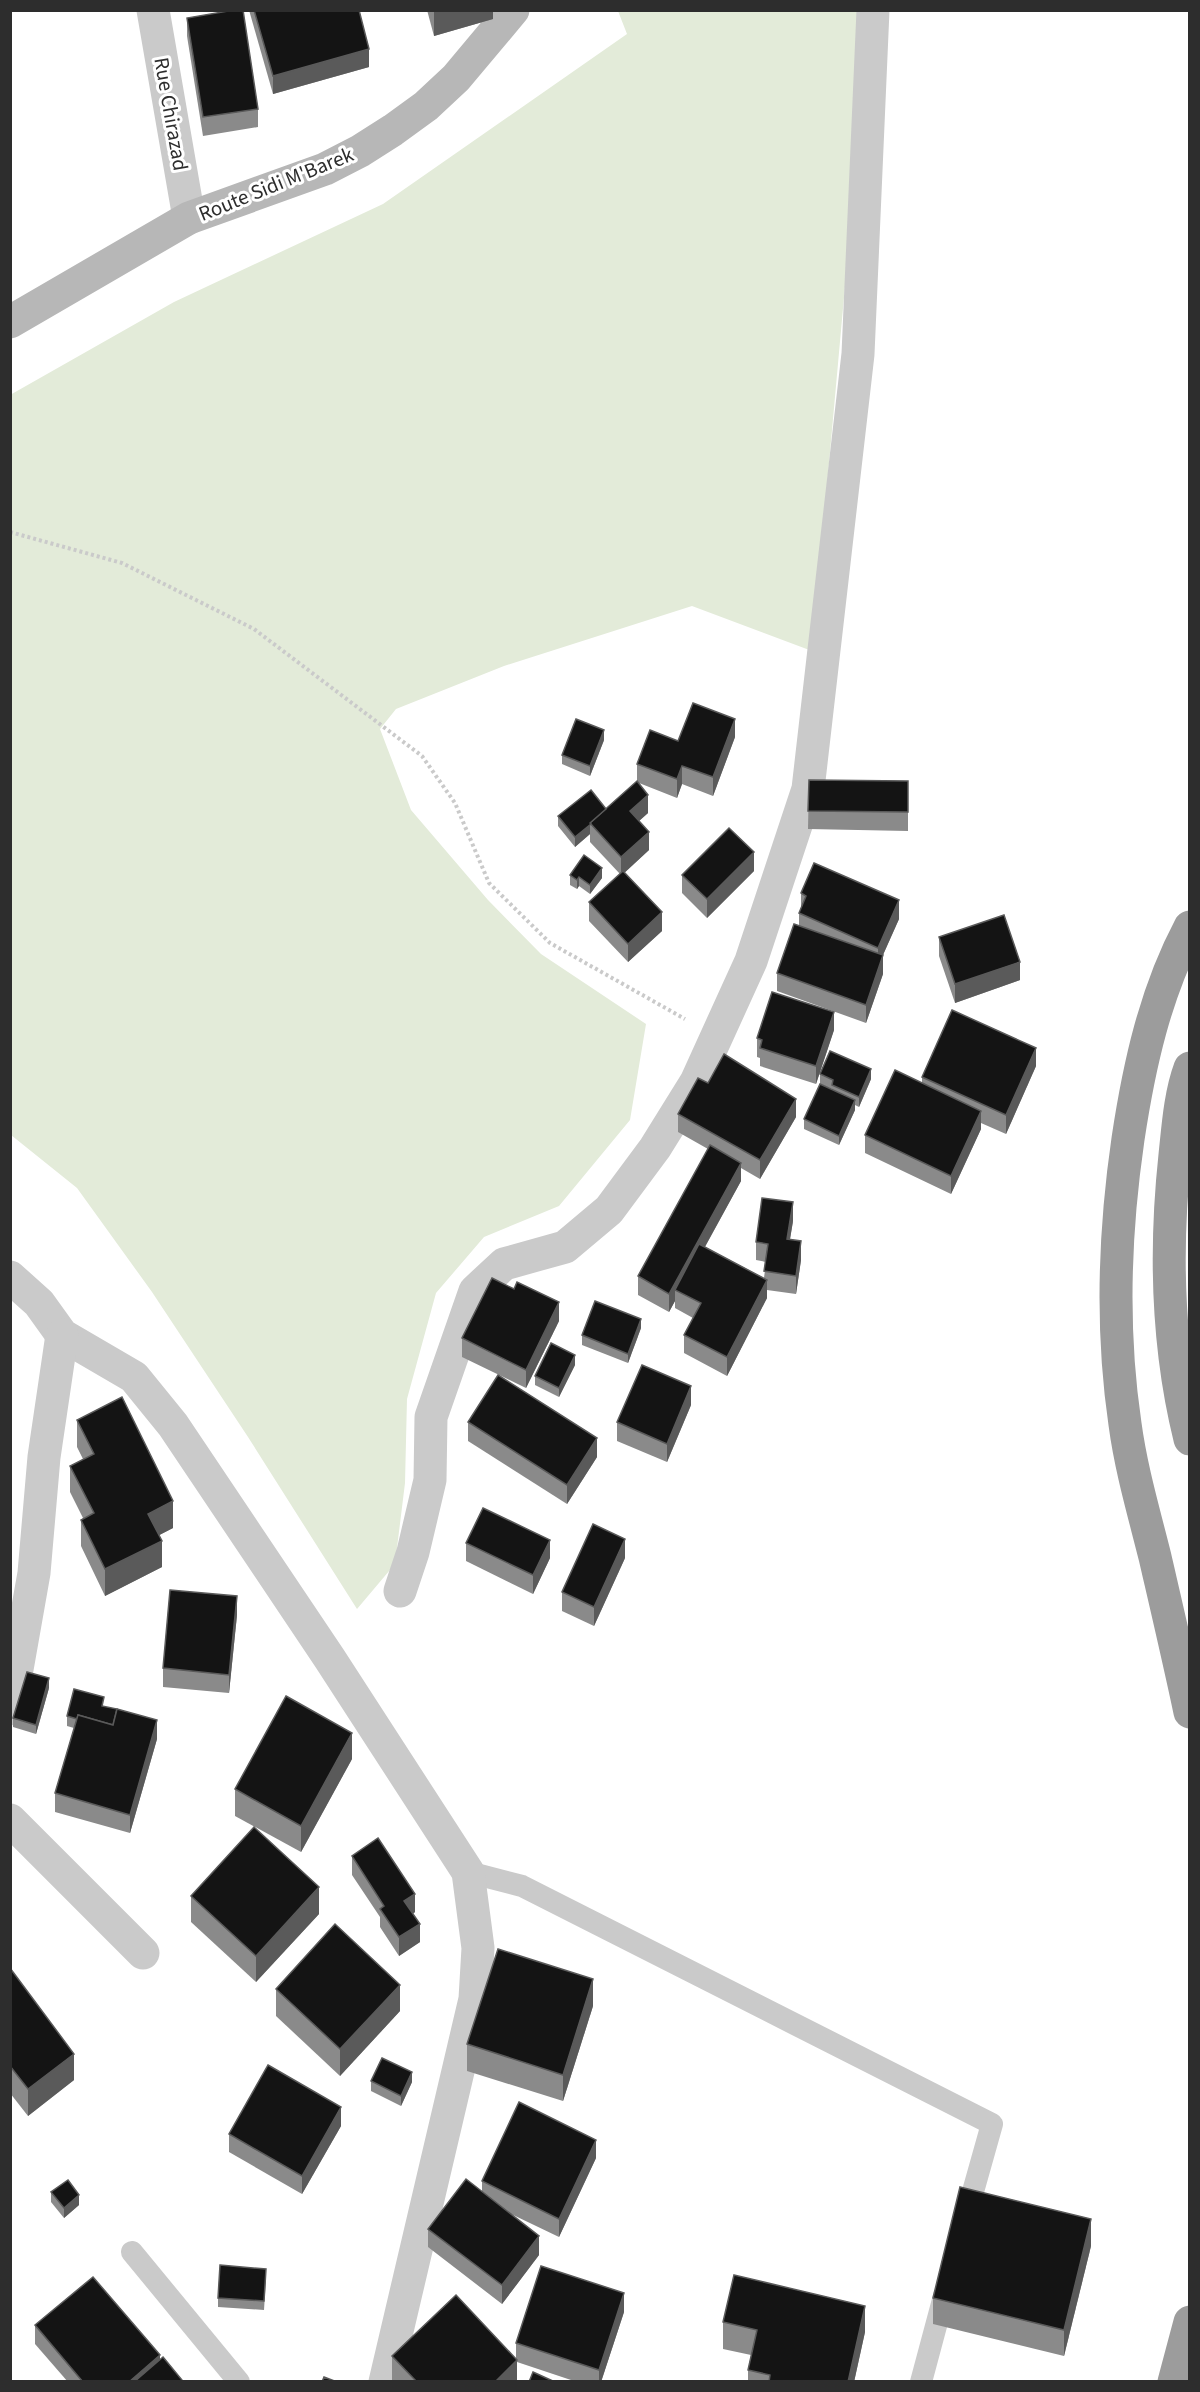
<svg xmlns="http://www.w3.org/2000/svg" width="1200" height="2392" font-family="'Source Sans 3',sans-serif">
<style>
.green{fill:#e3ebd9}
.lines{fill:none;stroke-linecap:round;stroke-linejoin:round}
.path{stroke:#cacaca;stroke-width:4;stroke-dasharray:3 3;stroke-linecap:butt}
.service{stroke:#cacaca;stroke-width:22}
.minor{stroke:#cacaca;stroke-width:33}
.secondary{stroke:#b7b7b7;stroke-width:33}
.trunk{stroke:#9c9c9c;stroke-width:33}
.wall{fill:#8a8a8a}
.shaded-wall{fill:#5a5a5a}
.building{fill:#141414;stroke:#5a5a5a;stroke-width:1.5}
.labels{text-anchor:middle;stroke-width:6;stroke-linejoin:round;paint-order:stroke}
.street-label{font-size:21px;fill:#2d2d2d;stroke:#fff}
</style>
<rect width="100%" height="100%" fill="#fff"/>
<polygon class="green" points="618,11 868,11 867,43 812,651 692,606 504,666 396,709 380,729 411,810 488,900 541,954 646,1024 630,1120 559,1206 484,1237 436,1293 407,1399 405,1483 395,1564 357,1609 248,1437 152,1292 77,1188 11,1135 10,395 174,302 383,204 627,34"/>
<g class="lines">
<polyline class="path" points="10,532 122,563 254,629 422,756 455,803 489,883 550,943 685,1019"/>
<g class="service">
<polyline points="468,1872 522,1886 992,2124 965,2220"/>
<polyline points="132,2252 239,2382"/>
<polyline points="921,2382 944,2296"/>
</g>
<g class="minor">
<polyline points="153,10 189,218"/>
<polyline points="10,1277 39,1303 62,1335 134,1377 173,1425 330,1659 468,1872 478,1948 475,1999 385,2382"/>
<polyline points="400,1591 413,1552 430,1480 431,1417 475,1291 504,1264 565,1247 609,1210 655,1148 696,1082 751,961 808,789 858,354 873,10"/>
<polyline points="10,1709 34,1573 44,1457 62,1335"/>
<polyline points="10,1820 143,1953"/>
</g>
<polyline class="secondary" points="10,322 189,218 325,169 360,151 393,130 426,106 456,78 513,10"/>
<g class="trunk">
<path d="M1190,927C1155,993 1139,1066 1128,1139C1114,1235 1111,1329 1125,1424C1131,1469 1144,1513 1155,1557C1167,1609 1179,1660 1190,1712"/>
<path d="M1190,1068C1180,1095 1178,1127 1175,1155C1165,1248 1167,1346 1190,1439"/>
<polyline points="1174,2382 1190,2322"/>
</g>
</g>
<g class="wall">
<polygon points="249,10 359,10 369,67 273,94"/>
<polygon points="427,10 493,10 493,19 434,36"/>
<polygon points="187,18 258,109 258,127 203,136 187,36"/>
<polygon points="735,737 713,796 682,784 677,798 639,783 648,813 639,821 649,850 624,873 662,931 628,962 589,921 589,902 620,874 590,842 590,834 575,847 558,826 558,816 606,809 637,782 637,764 678,741"/>
<polygon points="604,740 590,776 562,764 562,755"/>
<polygon points="809,780 908,781 908,831 808,829"/>
<polygon points="754,871 707,918 682,893 682,875"/>
<polygon points="570,875 602,878 590,894 579,886 577,889 570,885"/>
<polygon points="801,893 899,919 883,955 883,974 866,1023 777,991 777,973 799,926 799,913 801,909"/>
<polygon points="939,937 1020,980 955,1003 939,956"/>
<polygon points="834,1030 816,1084 760,1066 760,1058 757,1057 757,1038"/>
<polygon points="1036,1066 1006,1134 981,1123 981,1129 951,1194 865,1153 865,1135 922,1083 922,1077"/>
<polygon points="820,1074 871,1079 859,1107 855,1105 855,1110 839,1145 804,1129 804,1119 832,1090 832,1089 820,1084"/>
<polygon points="708,1083 796,1117 760,1179 741,1168 741,1181 705,1247 764,1278 766,1262 756,1260 756,1242 793,1221 790,1239 801,1260 796,1294 767,1290 767,1298 727,1376 684,1353 684,1335 693,1318 675,1308 675,1301 669,1312 638,1295 638,1276 708,1149 678,1132 678,1114"/>
<polygon points="559,1321 526,1388 462,1357 462,1338"/>
<polygon points="641,1328 628,1363 582,1345 582,1335"/>
<polygon points="575,1365 559,1397 535,1385 535,1376"/>
<polygon points="691,1405 667,1462 617,1441 617,1422"/>
<polygon points="77,1420 173,1528 159,1535 162,1567 105,1596 81,1546 81,1520 83,1518 70,1492 70,1466 83,1459 77,1447"/>
<polygon points="468,1422 597,1457 567,1504 468,1441"/>
<polygon points="466,1543 550,1558 533,1594 466,1561"/>
<polygon points="625,1558 594,1626 562,1611 562,1592"/>
<polygon points="237,1615 229,1693 163,1687 163,1668"/>
<polygon points="49,1688 36,1734 13,1727 13,1718"/>
<polygon points="104,1706 157,1739 130,1833 55,1812 55,1793 74,1728 67,1726 67,1716"/>
<polygon points="352,1759 301,1852 235,1816 235,1789"/>
<polygon points="352,1856 415,1912 413,1914 420,1942 399,1956 380,1927 380,1917 352,1875"/>
<polygon points="191,1896 319,1914 256,1982 191,1922"/>
<polygon points="10,1968 74,2080 28,2116 10,2093"/>
<polygon points="276,1989 400,2011 340,2076 276,2016"/>
<polygon points="593,2006 563,2101 467,2071 467,2044"/>
<polygon points="371,2081 412,2082 401,2106 371,2091"/>
<polygon points="341,2126 302,2194 229,2152 229,2134"/>
<polygon points="596,2158 559,2237 509,2213 539,2255 502,2304 428,2247 428,2229 482,2192 482,2181"/>
<polygon points="51,2192 79,2205 64,2218 51,2202"/>
<polygon points="1091,2246 1064,2356 933,2324 933,2298"/>
<polygon points="266,2278 264,2310 218,2307 218,2298"/>
<polygon points="624,2312 601,2382 577,2382 517,2362 517,2382 392,2382 392,2356 516,2359 516,2343"/>
<polygon points="723,2322 865,2332 854,2382 748,2382 748,2370 751,2355 723,2349"/>
<polygon points="35,2325 160,2360 182,2382 68,2382 35,2344"/>
</g>
<g class="shaded-wall">
<polygon points="434,10 493,10 493,19 434,36"/>
<polygon points="369,49 369,67 273,94 273,76"/>
<polygon points="735,719 735,737 713,796 713,777"/>
<polygon points="604,730 604,740 590,776 590,766"/>
<polygon points="682,766 682,784 677,798 677,779"/>
<polygon points="648,795 648,813 630,829 630,811"/>
<polygon points="590,825 590,834 575,847 575,837"/>
<polygon points="649,832 649,850 621,876 621,857"/>
<polygon points="754,852 754,871 707,918 707,899"/>
<polygon points="602,868 602,878 590,894 590,885"/>
<polygon points="579,877 579,886 577,889 577,880"/>
<polygon points="899,900 899,919 878,966 878,948"/>
<polygon points="662,912 662,931 628,962 628,944"/>
<polygon points="883,955 883,974 866,1023 866,1005"/>
<polygon points="1020,962 1020,980 955,1003 955,984"/>
<polygon points="834,1012 834,1030 816,1084 816,1066"/>
<polygon points="1036,1048 1036,1066 1006,1134 1006,1115"/>
<polygon points="871,1069 871,1079 859,1107 859,1097"/>
<polygon points="796,1099 796,1117 760,1179 760,1160"/>
<polygon points="855,1100 855,1110 839,1145 839,1136"/>
<polygon points="981,1111 981,1129 951,1194 951,1176"/>
<polygon points="741,1163 741,1181 680,1292 675,1290 675,1301 669,1312 669,1294"/>
<polygon points="793,1202 793,1221 787,1257 787,1239"/>
<polygon points="801,1241 801,1260 796,1294 796,1276"/>
<polygon points="767,1280 767,1298 727,1376 727,1357"/>
<polygon points="559,1302 559,1321 526,1388 526,1370"/>
<polygon points="641,1319 641,1328 628,1363 628,1354"/>
<polygon points="575,1355 575,1365 559,1397 559,1388"/>
<polygon points="691,1386 691,1405 667,1462 667,1444"/>
<polygon points="597,1438 597,1457 567,1504 567,1485"/>
<polygon points="173,1501 173,1528 148,1541 148,1514"/>
<polygon points="625,1539 625,1558 594,1626 594,1607"/>
<polygon points="550,1540 550,1558 533,1594 533,1575"/>
<polygon points="162,1541 162,1567 105,1596 105,1569"/>
<polygon points="237,1596 237,1615 229,1693 229,1675"/>
<polygon points="49,1678 49,1688 36,1734 36,1725"/>
<polygon points="157,1720 157,1739 130,1833 130,1815"/>
<polygon points="352,1733 352,1759 301,1852 301,1826"/>
<polygon points="319,1887 319,1914 256,1982 256,1956"/>
<polygon points="415,1894 415,1912 404,1919 404,1901"/>
<polygon points="420,1924 420,1942 399,1956 399,1937"/>
<polygon points="593,1979 593,2006 563,2101 563,2075"/>
<polygon points="400,1985 400,2011 340,2076 340,2049"/>
<polygon points="74,2054 74,2080 28,2116 28,2089"/>
<polygon points="412,2072 412,2082 401,2106 401,2096"/>
<polygon points="341,2107 341,2126 302,2194 302,2176"/>
<polygon points="596,2140 596,2158 559,2237 559,2219"/>
<polygon points="79,2195 79,2205 64,2218 64,2208"/>
<polygon points="1091,2219 1091,2246 1064,2356 1064,2330"/>
<polygon points="539,2236 539,2255 502,2304 502,2285"/>
<polygon points="624,2293 624,2312 601,2382 599,2382 599,2370"/>
<polygon points="865,2306 865,2332 854,2382 848,2382"/>
<polygon points="160,2355 160,2373 150,2382 129,2382"/>
<polygon points="517,2360 517,2382 495,2382"/>
</g>
<g class="building">
<polygon points="234,10 243,10 258,109 203,117 187,18"/>
<polygon points="254,10 359,10 369,49 273,76"/>
<polygon points="693,703 735,719 713,777 682,766 677,779 637,764 650,730 678,741"/>
<polygon points="576,719 604,730 590,766 562,755"/>
<polygon points="809,780 908,781 908,812 808,811"/>
<polygon points="637,781 648,795 630,811 649,832 621,857 590,823"/>
<polygon points="591,790 606,809 590,823 591,824 575,837 558,816"/>
<polygon points="729,828 754,852 707,899 682,875"/>
<polygon points="584,855 602,868 590,885 579,877 577,880 570,875"/>
<polygon points="814,863 899,900 878,948 799,913 806,896 801,893"/>
<polygon points="623,871 662,912 628,944 589,902"/>
<polygon points="1004,915 1020,962 955,984 939,937"/>
<polygon points="794,924 883,955 866,1005 777,973"/>
<polygon points="772,992 834,1012 816,1066 760,1048 762,1040 757,1038"/>
<polygon points="952,1010 1036,1048 1006,1115 922,1077"/>
<polygon points="830,1051 871,1069 859,1097 832,1085 833,1080 820,1074"/>
<polygon points="724,1054 796,1099 760,1160 678,1114 698,1078 708,1083"/>
<polygon points="895,1070 981,1111 951,1176 865,1135"/>
<polygon points="820,1084 855,1100 839,1136 804,1119"/>
<polygon points="710,1145 741,1163 669,1294 638,1276"/>
<polygon points="762,1198 793,1202 787,1239 801,1241 796,1276 764,1271 768,1244 756,1242"/>
<polygon points="699,1244 767,1280 727,1357 684,1335 701,1303 675,1290"/>
<polygon points="492,1278 514,1289 517,1282 559,1302 526,1370 462,1338"/>
<polygon points="595,1301 641,1319 628,1354 582,1335"/>
<polygon points="551,1343 575,1355 559,1388 535,1376"/>
<polygon points="642,1365 691,1386 667,1444 617,1422"/>
<polygon points="498,1375 597,1438 567,1485 468,1422"/>
<polygon points="122,1397 173,1501 148,1514 162,1541 105,1569 81,1520 94,1513 70,1466 94,1454 77,1420"/>
<polygon points="483,1508 550,1540 533,1575 466,1543"/>
<polygon points="593,1524 625,1539 594,1607 562,1592"/>
<polygon points="170,1590 237,1596 229,1675 163,1668"/>
<polygon points="27,1672 49,1678 36,1725 13,1718"/>
<polygon points="74,1689 104,1697 102,1706 117,1709 113,1725 78,1715 77,1719 67,1716"/>
<polygon points="286,1696 352,1733 301,1826 235,1789"/>
<polygon points="117,1709 157,1720 130,1815 55,1793 78,1715 113,1725"/>
<polygon points="254,1827 319,1887 256,1956 191,1896"/>
<polygon points="378,1838 415,1894 404,1901 420,1924 399,1937 380,1909 384,1906 352,1856"/>
<polygon points="335,1924 400,1985 340,2049 276,1989"/>
<polygon points="498,1949 593,1979 563,2075 467,2044"/>
<polygon points="10,1968 74,2054 28,2089 10,2066"/>
<polygon points="382,2058 412,2072 401,2096 371,2081"/>
<polygon points="268,2065 341,2107 302,2176 229,2134"/>
<polygon points="519,2102 596,2140 559,2219 482,2181"/>
<polygon points="466,2179 539,2236 502,2285 428,2229"/>
<polygon points="68,2180 79,2195 64,2208 51,2192"/>
<polygon points="960,2187 1091,2219 1064,2330 933,2298"/>
<polygon points="220,2265 266,2269 264,2301 218,2298"/>
<polygon points="541,2266 624,2293 599,2370 516,2343"/>
<polygon points="734,2275 865,2306 848,2382 769,2382 770,2375 748,2370 757,2330 723,2322"/>
<polygon points="93,2277 160,2355 129,2382 83,2382 35,2325"/>
<polygon points="456,2295 517,2360 495,2382 417,2382 392,2356"/>
<polygon points="163,2357 182,2380 181,2382 134,2382"/>
<polygon points="533,2372 555,2382 529,2382"/>
<polygon points="324,2377 337,2382 322,2382"/>
</g>
<g class="labels">
<g class="street-label">
<text transform="translate(171 114) rotate(80)" y="7">Rue Chirazad</text>
<text transform="translate(276 184) rotate(-22)" y="7">Route Sidi M'Barek</text>
</g>
</g>
<rect width="1200" height="2392" fill="none" stroke="#2d2d2d" stroke-width="24"/>
</svg>
